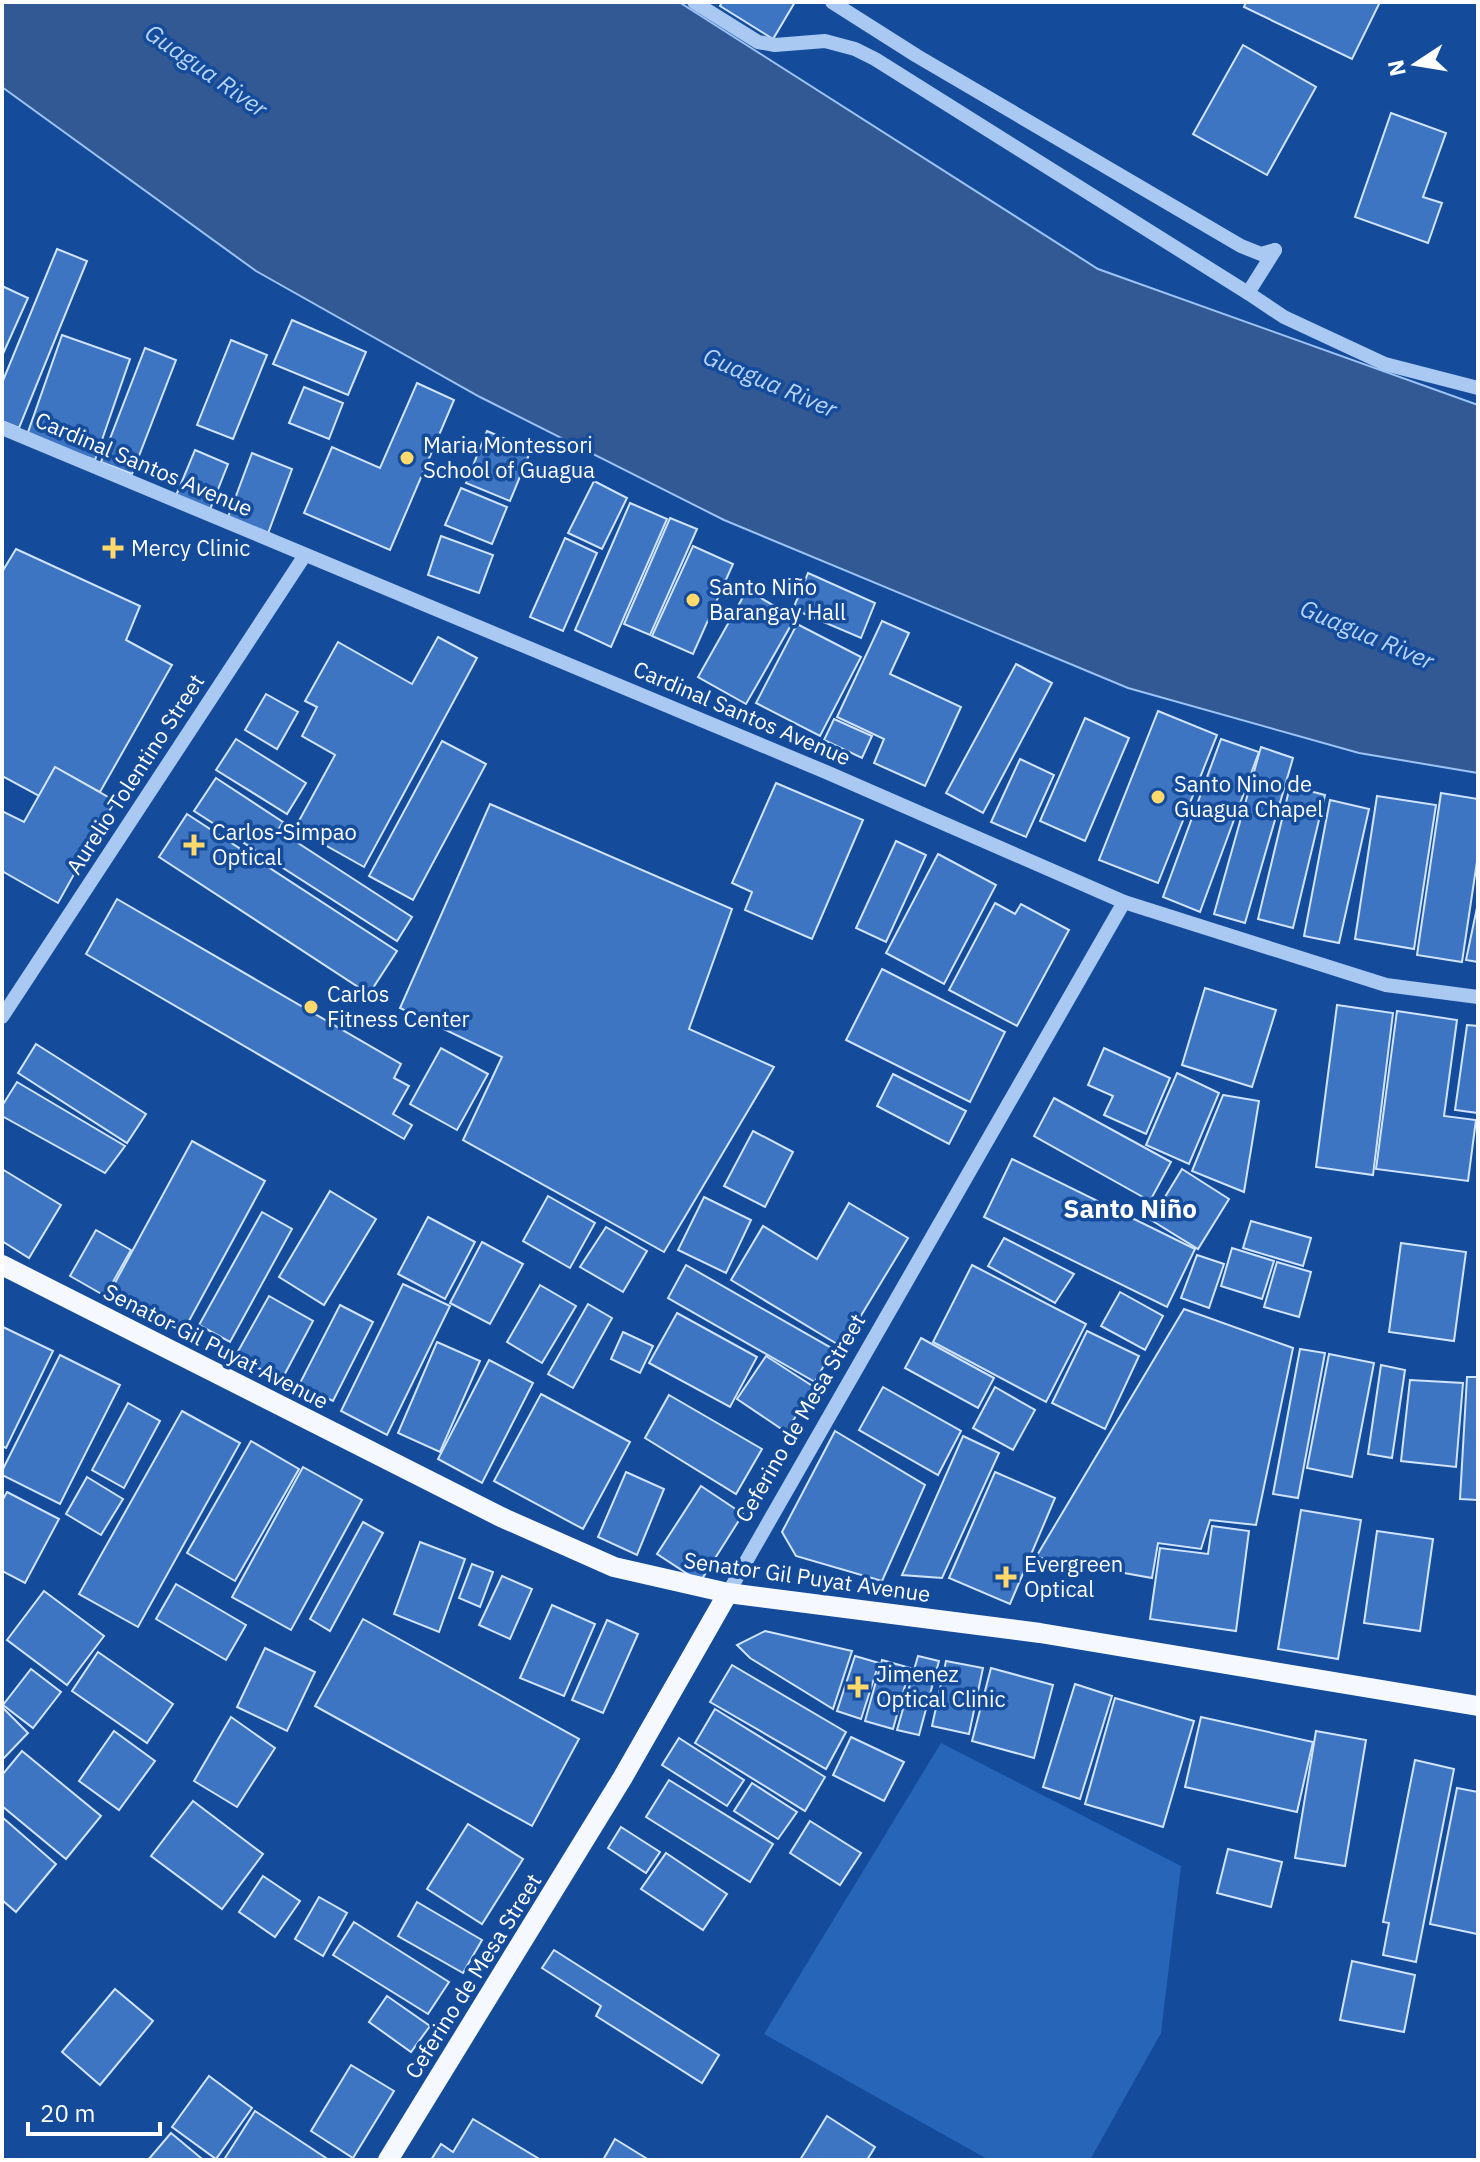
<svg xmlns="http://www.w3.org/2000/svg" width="1480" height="2162" font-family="'IBM Plex Sans',sans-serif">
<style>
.green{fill:#2765b9}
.water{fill:#325994;stroke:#9cc3f6;stroke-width:2}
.building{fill:#3d75c2;stroke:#d1e4fd;stroke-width:2}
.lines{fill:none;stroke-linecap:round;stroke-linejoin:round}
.minor{stroke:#a9c9f3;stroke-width:14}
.major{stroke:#f5f9ff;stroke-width:20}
.poi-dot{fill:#ffd96b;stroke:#144b9b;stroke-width:3}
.labels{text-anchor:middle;stroke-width:7;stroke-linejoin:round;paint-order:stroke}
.poi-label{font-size:22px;fill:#fff;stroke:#144b9b;text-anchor:start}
.street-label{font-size:22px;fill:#fff;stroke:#144b9b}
.water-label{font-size:24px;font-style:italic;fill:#b6d3f9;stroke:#144b9b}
.quarter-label{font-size:26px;font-weight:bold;fill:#fff;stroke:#144b9b}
</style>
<rect width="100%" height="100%" fill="#144b9b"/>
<polygon class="green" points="941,1743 1181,1866 1161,2033 1090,2160 989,2160 764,2034"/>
<polygon class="water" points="2,2 679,2 1098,269 1478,405 1478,773 1359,753 1128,688 724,520 480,397 256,271 2,87"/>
<g class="building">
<polygon points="722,2 795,2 773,39 720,6"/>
<polygon points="1246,2 1380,2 1352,59 1244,7"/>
<polygon points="1243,45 1316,87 1267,175 1193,134"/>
<polygon points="1391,113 1446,133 1423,197 1442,203 1428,243 1355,217"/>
<polygon points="57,249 87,261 19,428 2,421 2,383"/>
<polygon points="2,286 28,298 2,356"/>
<polygon points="292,320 366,352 348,395 273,364"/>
<polygon points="62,335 130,359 95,460 27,435"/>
<polygon points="231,340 267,355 233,439 197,425"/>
<polygon points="145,348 176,360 132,474 101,462"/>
<polygon points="417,383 454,400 390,550 304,513 332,447 380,468"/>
<polygon points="304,387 343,403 329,439 289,423"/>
<polygon points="487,431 531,450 510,501 466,483"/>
<polygon points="195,450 228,464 209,512 175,498"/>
<polygon points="252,453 292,469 267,536 227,520"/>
<polygon points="594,481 627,498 602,549 568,533"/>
<polygon points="461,488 507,507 492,544 445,525"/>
<polygon points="630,503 667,519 611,647 575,630"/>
<polygon points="670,518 697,529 650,635 624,624"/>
<polygon points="441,536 493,555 479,593 428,575"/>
<polygon points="565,538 597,553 563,631 530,617"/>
<polygon points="693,546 733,564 693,654 652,636"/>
<polygon points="16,549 140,606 126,640 172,665 100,792 55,767 39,796 2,776 2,572"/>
<polygon points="808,573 875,603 861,638 793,609"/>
<polygon points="747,590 795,618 746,704 698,677"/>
<polygon points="882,621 909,633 890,674 961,707 925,786 874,763 884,739 837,717"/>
<polygon points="797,624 861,657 820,736 756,703"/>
<polygon points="438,637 477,658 364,867 295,828 335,755 302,736 317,707 305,701 338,642 412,684"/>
<polygon points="1016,664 1052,683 983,813 946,793"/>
<polygon points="266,694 298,712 277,749 245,730"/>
<polygon points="1158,711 1217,735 1158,883 1099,860"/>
<polygon points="1085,718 1129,738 1085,841 1040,821"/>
<polygon points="834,719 872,736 862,758 824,740"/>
<polygon points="236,739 306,783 287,814 216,770"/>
<polygon points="1221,739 1259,752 1200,912 1163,897"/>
<polygon points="442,741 486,764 413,900 369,876"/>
<polygon points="1261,747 1293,758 1245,923 1214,914"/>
<polygon points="1020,759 1054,775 1026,837 991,822"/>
<polygon points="55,767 115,801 58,903 2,871 2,811 24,822"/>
<polygon points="216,778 283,822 278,830 412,917 397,941 194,811"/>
<polygon points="776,783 863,820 812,939 745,910 752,892 732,883"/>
<polygon points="1290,786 1325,795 1293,928 1258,919"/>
<polygon points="1441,793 1478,799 1478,855 1462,962 1417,955"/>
<polygon points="1377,796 1436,805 1414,949 1355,939"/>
<polygon points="1330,800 1369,809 1339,943 1304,936"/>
<polygon points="490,804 732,909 689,1029 774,1067 664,1252 463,1140 502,1057 400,1008"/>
<polygon points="187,814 397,951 369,994 159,857"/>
<polygon points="896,841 926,855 886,942 856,928"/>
<polygon points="938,854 996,885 944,984 886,953"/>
<polygon points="117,899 401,1064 394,1078 409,1086 393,1114 412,1125 404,1139 86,954"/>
<polygon points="995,903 1015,914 1021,904 1069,930 1017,1026 949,990"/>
<polygon points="1478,903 1478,962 1466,960"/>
<polygon points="882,969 1005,1032 970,1102 846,1040"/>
<polygon points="1205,988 1276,1010 1252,1087 1182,1065"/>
<polygon points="1337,1005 1393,1013 1373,1175 1316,1167"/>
<polygon points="1397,1011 1457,1020 1444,1116 1476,1120 1468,1181 1376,1169"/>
<polygon points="1467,1025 1478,1026 1478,1113 1455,1110"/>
<polygon points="36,1044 146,1114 127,1143 18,1073"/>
<polygon points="441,1048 488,1074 457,1130 410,1104"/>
<polygon points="1104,1048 1170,1078 1146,1134 1104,1115 1113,1096 1088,1085"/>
<polygon points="1177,1073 1219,1093 1189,1164 1146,1145"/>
<polygon points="893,1074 966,1111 949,1144 877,1106"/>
<polygon points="17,1082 125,1146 105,1173 2,1116 2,1106"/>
<polygon points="1223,1095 1259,1101 1244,1192 1192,1171"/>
<polygon points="1054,1098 1171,1162 1150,1201 1034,1136"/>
<polygon points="753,1131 793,1152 765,1207 724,1186"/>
<polygon points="192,1141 265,1181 183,1332 110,1292"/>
<polygon points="1012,1159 1195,1249 1167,1307 984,1217"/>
<polygon points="2,1169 61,1205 29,1258 2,1241"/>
<polygon points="1182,1169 1229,1199 1198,1249 1151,1220"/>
<polygon points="330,1191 376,1219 324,1305 279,1277"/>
<polygon points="548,1196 595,1223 570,1268 523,1241"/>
<polygon points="704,1197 751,1220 726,1273 678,1250"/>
<polygon points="849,1203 908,1238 842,1347 731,1280 763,1226 817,1259"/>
<polygon points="262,1212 292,1229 230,1342 199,1325"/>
<polygon points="428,1217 475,1242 445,1299 398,1274"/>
<polygon points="1251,1221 1311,1238 1303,1266 1243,1248"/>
<polygon points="606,1227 647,1251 623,1292 580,1267"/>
<polygon points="96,1230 131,1250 105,1296 70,1276"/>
<polygon points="1004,1238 1074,1274 1055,1303 988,1266"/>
<polygon points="482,1242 523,1264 490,1324 450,1303"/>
<polygon points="1401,1243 1466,1252 1454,1341 1389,1332"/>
<polygon points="1232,1248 1274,1261 1262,1299 1221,1286"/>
<polygon points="1197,1255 1224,1264 1209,1308 1181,1298"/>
<polygon points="1277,1262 1311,1272 1299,1317 1264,1307"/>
<polygon points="686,1265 833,1349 815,1382 668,1298"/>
<polygon points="972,1265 1086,1324 1046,1402 933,1342"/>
<polygon points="403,1284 450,1306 387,1435 341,1411"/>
<polygon points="540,1285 576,1306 542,1363 507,1342"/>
<polygon points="1120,1292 1163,1316 1145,1350 1101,1326"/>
<polygon points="269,1296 313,1321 281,1381 236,1355"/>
<polygon points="588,1304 612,1318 573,1388 548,1374"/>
<polygon points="340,1305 373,1322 333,1401 299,1385"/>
<polygon points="1184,1309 1293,1348 1256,1525 1210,1520 1201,1549 1158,1543 1152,1578 1036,1557"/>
<polygon points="677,1313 757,1357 730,1407 649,1363"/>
<polygon points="3,1327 53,1351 6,1448 2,1446"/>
<polygon points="1087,1331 1139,1356 1105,1429 1052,1403"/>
<polygon points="623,1332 653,1346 640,1373 611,1359"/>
<polygon points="921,1338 994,1378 978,1408 905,1368"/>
<polygon points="437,1342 480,1361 440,1452 398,1433"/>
<polygon points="1300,1349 1325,1353 1298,1498 1273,1494"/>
<polygon points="1329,1354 1374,1363 1352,1477 1307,1468"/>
<polygon points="60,1355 120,1385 60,1504 2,1475 2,1471"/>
<polygon points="766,1356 814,1387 786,1432 737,1399"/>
<polygon points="489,1360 533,1383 482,1483 438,1459"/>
<polygon points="1381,1365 1405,1370 1392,1458 1368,1454"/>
<polygon points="1467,1377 1478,1377 1478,1500 1460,1499"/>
<polygon points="1410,1380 1463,1383 1456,1467 1401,1461"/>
<polygon points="883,1387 961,1431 938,1475 859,1430"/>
<polygon points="995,1387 1035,1410 1013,1450 973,1428"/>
<polygon points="541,1394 630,1442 583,1529 494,1481"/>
<polygon points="669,1395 762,1449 736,1494 645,1438"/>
<polygon points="128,1403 160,1421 124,1488 92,1470"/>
<polygon points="182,1411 240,1443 138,1627 79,1594"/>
<polygon points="835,1431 925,1485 882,1581 796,1556 782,1532"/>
<polygon points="963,1436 999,1453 942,1578 902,1575"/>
<polygon points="251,1441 299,1469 235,1581 187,1553"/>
<polygon points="303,1467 362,1500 291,1630 232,1597"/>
<polygon points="626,1472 664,1489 637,1555 598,1537"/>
<polygon points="995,1472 1055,1498 1010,1604 949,1578"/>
<polygon points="87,1477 123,1499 101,1535 66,1514"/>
<polygon points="701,1486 743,1514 700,1582 657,1554"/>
<polygon points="7,1492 59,1519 25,1583 2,1571 2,1501"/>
<polygon points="1301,1510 1361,1520 1338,1659 1278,1649"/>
<polygon points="363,1522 383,1533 330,1631 310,1619"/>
<polygon points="1212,1526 1249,1531 1236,1631 1150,1619 1160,1548 1208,1554"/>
<polygon points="1377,1531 1433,1539 1420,1631 1364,1623"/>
<polygon points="420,1542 465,1559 439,1632 394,1614"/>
<polygon points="472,1564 493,1572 480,1607 459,1598"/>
<polygon points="502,1576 532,1589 510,1639 479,1625"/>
<polygon points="176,1584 246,1625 226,1660 156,1619"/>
<polygon points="44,1591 104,1636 67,1685 7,1640"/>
<polygon points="552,1605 595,1624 564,1696 520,1678"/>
<polygon points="363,1619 579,1739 532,1826 315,1706"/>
<polygon points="607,1620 638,1634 603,1713 572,1700"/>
<polygon points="765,1631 852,1651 833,1709 750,1658 737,1645"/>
<polygon points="265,1648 315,1672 287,1731 237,1707"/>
<polygon points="98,1652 173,1704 147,1743 72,1691"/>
<polygon points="855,1656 879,1663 861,1719 837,1711"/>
<polygon points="918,1656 939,1661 919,1735 897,1730"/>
<polygon points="882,1660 910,1668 893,1729 865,1721"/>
<polygon points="946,1661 983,1668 969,1734 932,1726"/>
<polygon points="732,1665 846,1732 826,1769 710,1702"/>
<polygon points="991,1668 1053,1685 1034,1758 972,1741"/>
<polygon points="31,1669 61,1692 33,1728 3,1705"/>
<polygon points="1075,1684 1112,1696 1080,1799 1043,1787"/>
<polygon points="1115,1698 1194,1721 1163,1827 1085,1804"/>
<polygon points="2,1707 28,1733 2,1760"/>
<polygon points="715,1709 825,1777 805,1811 695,1743"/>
<polygon points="231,1717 275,1748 237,1807 194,1781"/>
<polygon points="1201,1717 1313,1742 1297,1812 1185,1787"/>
<polygon points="114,1731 155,1761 119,1810 79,1781"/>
<polygon points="1316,1731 1366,1740 1345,1866 1295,1858"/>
<polygon points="851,1737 904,1762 884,1801 833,1775"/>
<polygon points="679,1738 744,1780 727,1806 662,1765"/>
<polygon points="22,1751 101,1816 66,1859 2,1806 2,1775"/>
<polygon points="1415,1760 1454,1769 1416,1962 1383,1955 1389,1923 1383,1922"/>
<polygon points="669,1780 773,1844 750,1882 646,1817"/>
<polygon points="752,1783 797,1812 778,1839 734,1811"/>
<polygon points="1457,1788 1478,1792 1477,1934 1430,1924"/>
<polygon points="193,1801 263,1854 222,1909 151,1856"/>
<polygon points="2,1817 56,1864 16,1912 2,1900"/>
<polygon points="810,1821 861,1853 840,1885 790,1853"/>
<polygon points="468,1824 523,1859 482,1924 427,1889"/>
<polygon points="621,1827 660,1852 646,1873 608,1848"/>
<polygon points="1228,1849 1282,1862 1271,1907 1217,1893"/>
<polygon points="666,1853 727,1894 703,1930 641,1889"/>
<polygon points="263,1876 300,1901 275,1937 239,1912"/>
<polygon points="319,1897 347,1913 323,1956 295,1939"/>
<polygon points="417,1902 482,1940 463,1973 398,1936"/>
<polygon points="354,1922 449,1982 428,2014 333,1955"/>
<polygon points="554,1950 719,2055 702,2083 596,2016 601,2006 542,1968"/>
<polygon points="1352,1961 1415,1975 1404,2032 1340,2020"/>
<polygon points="115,1989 153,2021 100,2085 62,2052"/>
<polygon points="387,1996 430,2026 411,2052 369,2022"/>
<polygon points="351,2065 394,2091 353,2158 311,2131"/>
<polygon points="209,2076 252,2108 216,2159 172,2127"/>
<polygon points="255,2111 329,2160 227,2160 225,2158"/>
<polygon points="827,2116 875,2147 867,2160 800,2160"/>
<polygon points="473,2119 541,2160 431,2160 441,2144 453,2152"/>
<polygon points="171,2133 201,2158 199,2160 148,2160"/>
<polygon points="615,2139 649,2160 603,2160"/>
</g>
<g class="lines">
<g class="minor">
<polyline points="694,2 758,42 775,45 825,41 855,49 875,59 1248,293"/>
<polyline points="832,2 917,56 1241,246 1261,254 1275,250"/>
<polyline points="1275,250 1248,293 1284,317 1385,364 1478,388"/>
<polyline points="2,428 826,772 1124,902 1386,985 1478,997"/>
<polyline points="2,1017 305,555"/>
<polyline points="728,1593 1124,902"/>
</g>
<g class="major">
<polyline points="2,1265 501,1517 614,1567 728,1593 1040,1633 1478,1706"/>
<polyline points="388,2160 623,1777 728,1593"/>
</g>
</g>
<g class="poi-dot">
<circle cx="407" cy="458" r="8"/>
<path d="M109 536h8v8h8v8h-8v8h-8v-8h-8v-8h8z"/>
<circle cx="693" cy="600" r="8"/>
<circle cx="1158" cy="797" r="8"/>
<path d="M190 833h8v8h8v8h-8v8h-8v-8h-8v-8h8z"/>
<circle cx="311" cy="1007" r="8"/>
<path d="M1002 1565h8v8h8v8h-8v8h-8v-8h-8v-8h8z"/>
<path d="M854 1675h8v8h8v8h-8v8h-8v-8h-8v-8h8z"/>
</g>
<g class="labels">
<g class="poi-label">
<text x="423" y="453">Maria Montessori<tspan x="423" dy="25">School of Guagua</tspan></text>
<text x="131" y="556">Mercy Clinic</text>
<text x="709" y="595">Santo Niño<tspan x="709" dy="25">Barangay Hall</tspan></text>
<text x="1174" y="792">Santo Nino de<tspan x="1174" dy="25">Guagua Chapel</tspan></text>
<text x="212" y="840">Carlos-Simpao<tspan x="212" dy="25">Optical</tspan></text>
<text x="327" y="1002">Carlos<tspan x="327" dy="25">Fitness Center</tspan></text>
<text x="1024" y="1572">Evergreen<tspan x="1024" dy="25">Optical</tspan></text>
<text x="876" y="1682">Jimenez<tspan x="876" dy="25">Optical Clinic</tspan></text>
</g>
<g class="street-label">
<text transform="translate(144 464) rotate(23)" y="8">Cardinal Santos Avenue</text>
<text transform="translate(742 713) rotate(23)" y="8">Cardinal Santos Avenue</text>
<text transform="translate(135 774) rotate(-57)" y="8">Aurelio Tolentino Street</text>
<text transform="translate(216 1346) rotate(27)" y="8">Senator Gil Puyat Avenue</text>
<text transform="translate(800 1418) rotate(-60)" y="8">Ceferino de Mesa Street</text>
<text transform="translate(807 1577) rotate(8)" y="8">Senator Gil Puyat Avenue</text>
<text transform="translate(473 1976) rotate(-58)" y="8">Ceferino de Mesa Street</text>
</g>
<g class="water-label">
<text transform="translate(206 71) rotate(35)" y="8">Guagua River</text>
<text transform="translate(770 383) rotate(23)" y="8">Guagua River</text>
<text transform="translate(1367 635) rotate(23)" y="8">Guagua River</text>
</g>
<g class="quarter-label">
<text x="1130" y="1218">Santo Niño</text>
</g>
</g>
<rect width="1480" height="2162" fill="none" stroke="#ffffff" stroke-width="8"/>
<g transform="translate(1416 64) rotate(258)" stroke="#144b9b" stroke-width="6" paint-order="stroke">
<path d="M0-6L14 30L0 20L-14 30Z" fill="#ffffff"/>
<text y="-12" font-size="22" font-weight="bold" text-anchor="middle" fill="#ffffff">N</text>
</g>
<path d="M28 2122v12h132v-12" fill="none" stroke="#ffffff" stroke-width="4"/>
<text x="40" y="2122" font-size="24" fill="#ffffff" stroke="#144b9b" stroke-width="6" paint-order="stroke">20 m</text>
</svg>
